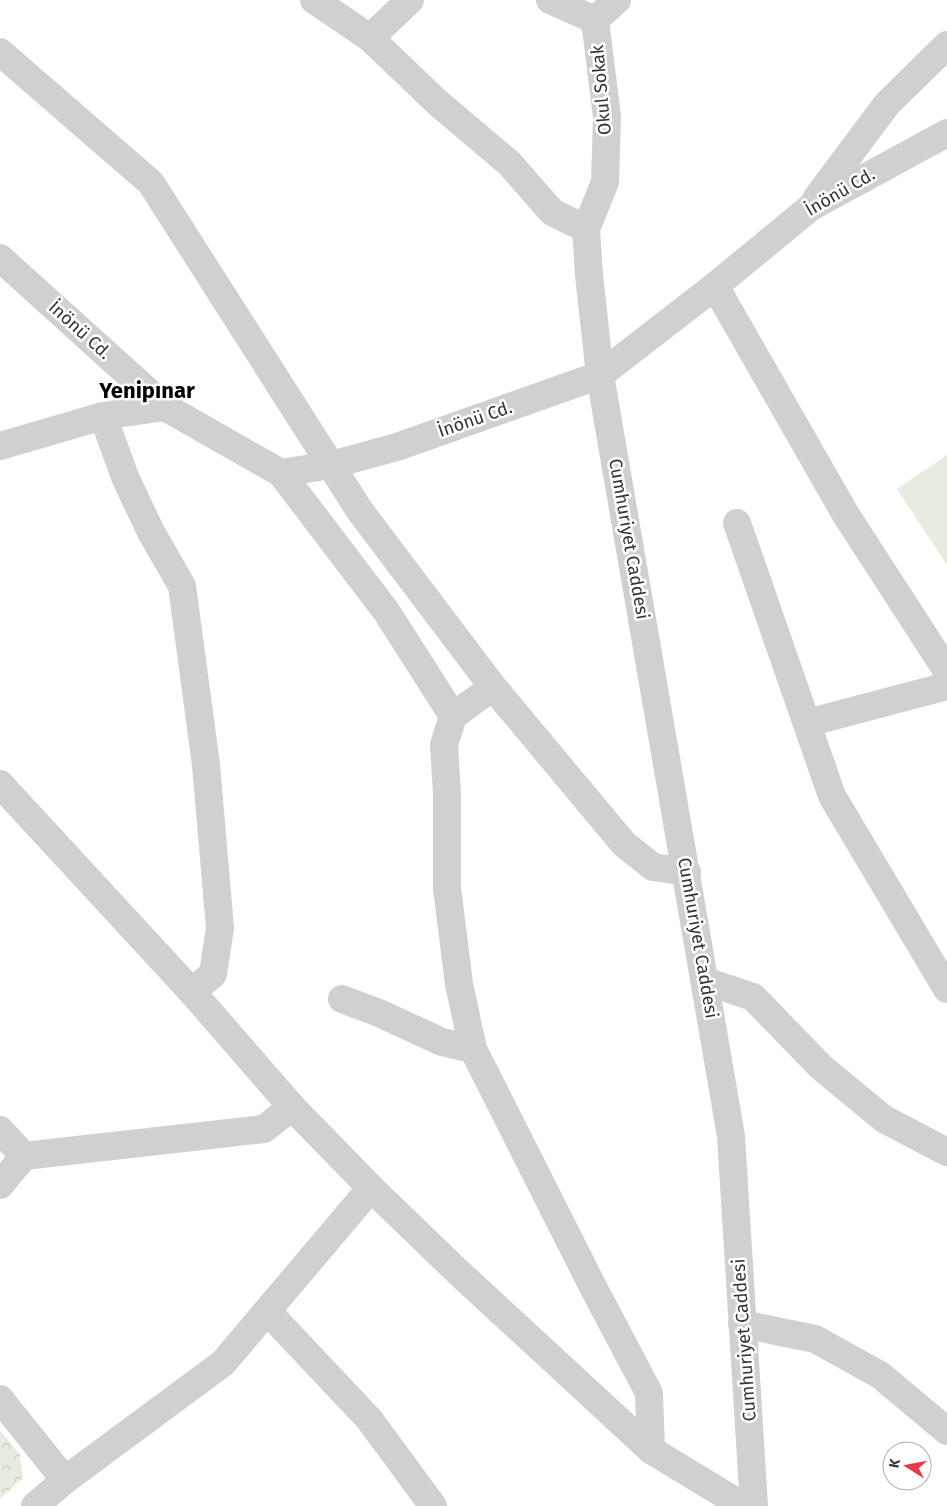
<svg xmlns="http://www.w3.org/2000/svg" width="947" height="1506" font-family="'Fira Sans',sans-serif">
<style>
.forest{fill:url(#forest-crowns)}
.pitch{fill:#e6ecdf}
.lines{fill:none;stroke-linecap:round;stroke-linejoin:round}
.minor{stroke:#d0d0d0;stroke-width:28}
.labels{text-anchor:middle;stroke-width:5;stroke-linejoin:round;paint-order:stroke}
.street-label{font-size:18px;fill:#333;stroke:#fff}
.district-label{font-size:22px;font-weight:bold;fill:#000;stroke:#fff}
</style>
<defs>
<pattern id="forest-crowns" width="20" height="18" patternUnits="userSpaceOnUse" patternTransform="scale(1.25)"><rect width="20" height="18" fill="#e6ecdf"/><path d="M2 6a3 3 0 1 1 6 0M12 15a3 3 0 1 1 6 0" fill="none" stroke="#c6cbc0"/></pattern>
</defs>
<rect width="100%" height="100%" fill="#fff"/>
<polygon class="forest" points="0,1430 20,1455 23,1478 0,1499"/>
<polygon class="pitch" points="947,455 947,565 897,489"/>
<g class="lines">
<g class="minor">
<polyline points="314,0 370,38 438,103 509,163 552,212 586,229"/>
<polyline points="550,0 595,20"/>
<polyline points="617,0 595,20 607,117 605,182 586,229 589,275 600,375 731,1136 754,1506"/>
<polyline points="370,38 410,0"/>
<polyline points="0,52 151,183 360,511 493,687 624,844 653,867 687,872"/>
<polyline points="816,199 887,104 947,45"/>
<polyline points="0,258 165,407 281,473 331,465 397,447 600,375 715,286 811,207 947,133"/>
<polyline points="715,286 846,515 947,671"/>
<polyline points="103,416 125,477 151,532 182,586 206,765 220,928 213,974 192,992"/>
<polyline points="0,446 103,416 165,407"/>
<polyline points="281,473 386,611 453,716"/>
<polyline points="737,523 832,796 947,989"/>
<polyline points="493,687 453,716 444,745 447,793 447,888 459,984 473,1049 592,1285 649,1393 651,1450"/>
<polyline points="807,723 947,686"/>
<polyline points="0,784 192,992 292,1107 371,1188 457,1271 651,1450 743,1506"/>
<polyline points="705,981 753,997 821,1067 884,1119 947,1152"/>
<polyline points="342,999 379,1013 442,1042 473,1049"/>
<polyline points="0,1130 24,1156 0,1185"/>
<polyline points="24,1156 264,1129 292,1107"/>
<polyline points="267,1311 369,1419 433,1506"/>
<polyline points="742,1324 815,1339 880,1375 947,1431"/>
<polyline points="0,1399 65,1480"/>
<polyline points="35,1506 65,1480 223,1363 371,1188"/>
</g>
</g>
<g class="labels">
<g class="street-label">
<text transform="translate(601 90) rotate(-95)" y="6">Okul Sokak</text>
<text transform="translate(840 192) rotate(-30)" y="6">İnönü Cd.</text>
<text transform="translate(80 330) rotate(42)" y="6">İnönü Cd.</text>
<text transform="translate(475 419) rotate(-19)" y="6">İnönü Cd.</text>
<text transform="translate(629 539) rotate(80)" y="6">Cumhuriyet Caddesi</text>
<text transform="translate(698 938) rotate(80)" y="6">Cumhuriyet Caddesi</text>
<text transform="translate(744 1340) rotate(-94)" y="6">Cumhuriyet Caddesi</text>
</g>
<g class="district-label">
<text x="147" y="398">Yenipınar</text>
</g>
</g>
<g transform="translate(907 1466) rotate(281)"><circle r="24" fill="#ffffff" stroke="#adadad"/>
<path d="M0-4L9 19L0 12L-9 19Z" fill="#e63946"/>
<text y="-8" font-size="14" font-weight="bold" text-anchor="middle" fill="#333333">K</text>
</g>
</svg>
